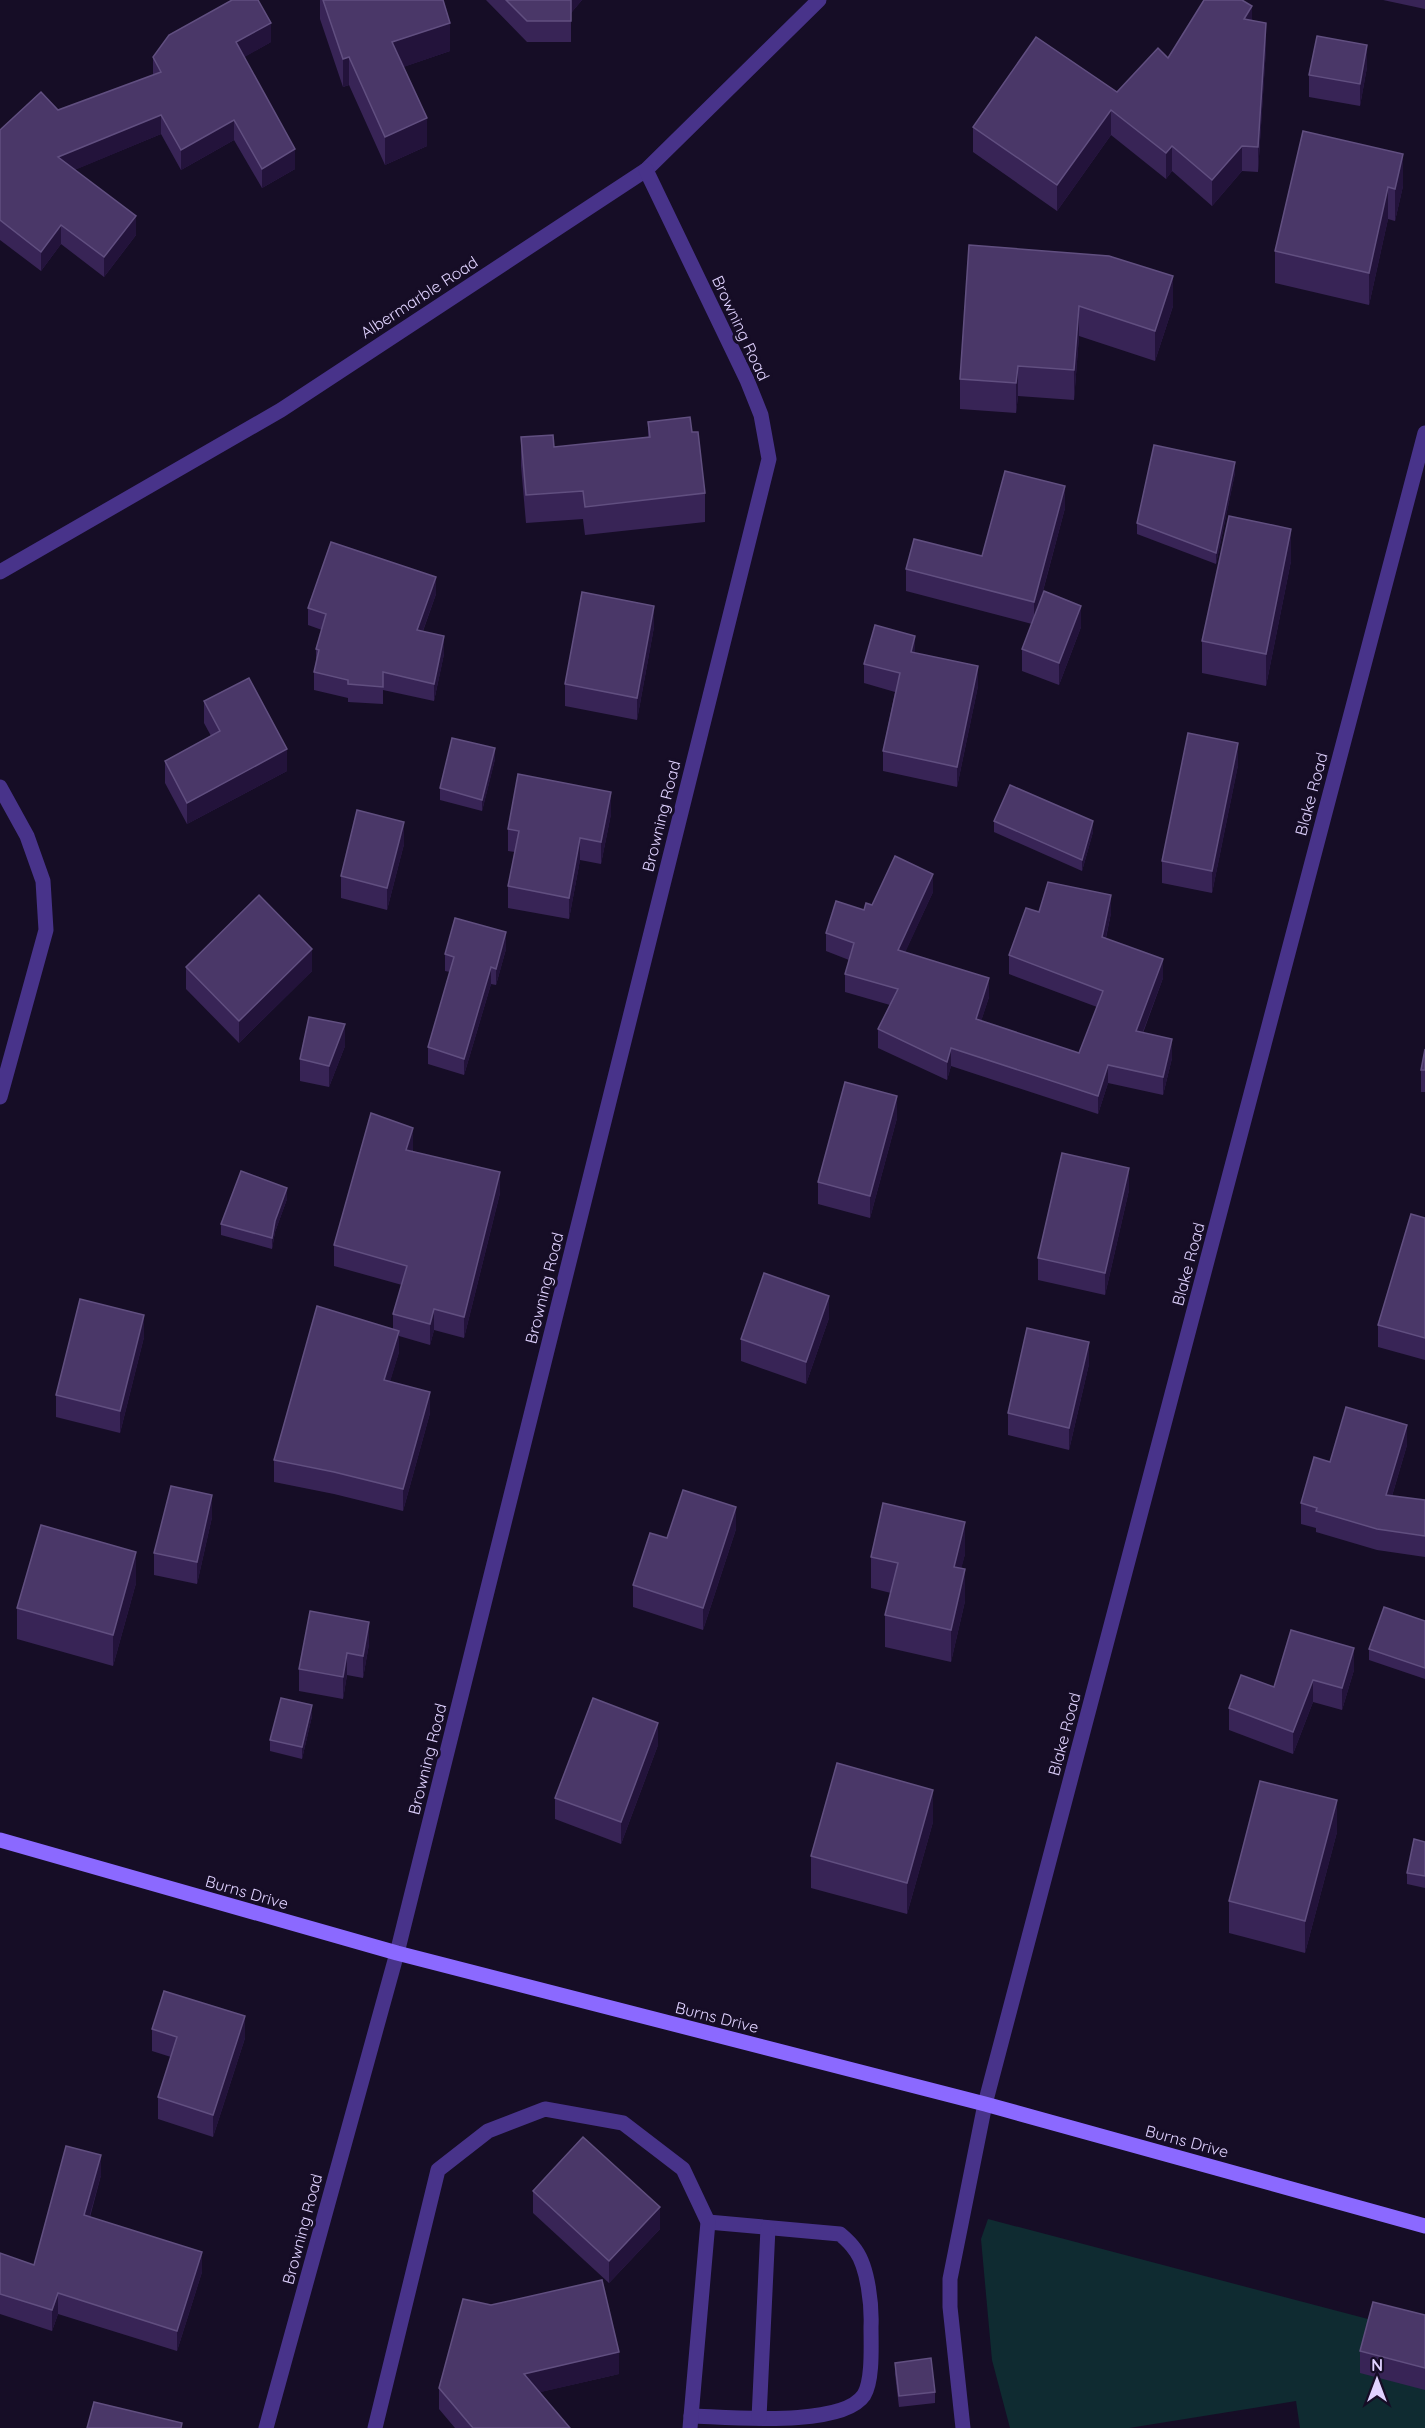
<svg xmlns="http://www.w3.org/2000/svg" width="1425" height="2428" font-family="Quicksand,sans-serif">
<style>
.green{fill:#0f2b31}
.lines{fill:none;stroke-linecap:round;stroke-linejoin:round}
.lane{stroke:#48338a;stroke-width:15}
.street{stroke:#48338a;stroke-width:15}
.secondary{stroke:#8b69ff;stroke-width:15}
.wall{fill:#382456}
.shaded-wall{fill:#23133b}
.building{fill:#4a3768;stroke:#614f80;stroke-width:1.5}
.labels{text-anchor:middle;stroke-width:6;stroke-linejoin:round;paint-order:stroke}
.street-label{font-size:16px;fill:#e0d2ff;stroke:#160d26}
</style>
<rect width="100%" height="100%" fill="#160d26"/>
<polygon class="green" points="988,2219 1425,2334 1425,2428 1300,2428 1296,2401 1129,2428 1010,2428 992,2360 981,2239"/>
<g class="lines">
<g class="lane">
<path d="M691,2416C729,2417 842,2428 864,2395C873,2380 871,2345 871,2327C872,2306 868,2268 856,2251C852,2245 846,2239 840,2234L708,2222"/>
<polyline points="759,2418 768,2228"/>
<polyline points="375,2428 438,2170 488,2131 545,2109 623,2123 683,2169 708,2222 690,2428"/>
<polyline points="963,2428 950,2307 950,2279 985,2104"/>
</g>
<g class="street">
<polyline points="0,572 281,410 646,170 819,0"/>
<polyline points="0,787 27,836 43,881 46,930 0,1097"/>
<polyline points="985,2104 1425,433"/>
<polyline points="266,2428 397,1953 769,459 761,415 747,380 646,170"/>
</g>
<polyline class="secondary" points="0,1840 397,1953 985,2104 1425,2226"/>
</g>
<g class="wall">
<polygon points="320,0 443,0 450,51 403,67 427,146 385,165 349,85 343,87 320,19"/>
<polygon points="486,0 582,0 571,13 571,42 527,42"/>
<polygon points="1383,0 1425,0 1425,9"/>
<polygon points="1252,21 1266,48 1258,172 1242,171 1212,206 1172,171 1166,179 1111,135 1057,211 973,152 973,127 1117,92 1168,58"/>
<polygon points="271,42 244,57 295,169 262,188 234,140 181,170 161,134 74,170 136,235 104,277 61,244 41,271 0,240 0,130 58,110 153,75 153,57"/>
<polygon points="1367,67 1360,106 1309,97 1309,75"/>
<polygon points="1303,131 1403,186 1395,221 1388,219 1369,305 1275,283 1275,251"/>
<polygon points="969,245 1173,306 1155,361 1079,336 1074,400 1018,396 1016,413 960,409 960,379"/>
<polygon points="648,422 692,432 705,493 705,522 585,535 583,519 526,523 521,466 521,437 554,447 648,437"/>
<polygon points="1235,473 1216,564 1137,534 1137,523"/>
<polygon points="1065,508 1039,606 1081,627 1059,685 1022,671 1022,649 1032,624 906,591 906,569 982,556"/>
<polygon points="1291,561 1266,686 1202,673 1202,641"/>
<polygon points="436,594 423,631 444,654 434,701 383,690 383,704 348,702 348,698 314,690 314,672 316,664 316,649 322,630 308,625 308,608"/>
<polygon points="654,627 637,720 565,706 565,684"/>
<polygon points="915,653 978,686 957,787 883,771 883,751 895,692 864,683 864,664"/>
<polygon points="204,701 287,771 187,824 165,783 165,761 211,736 204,723"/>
<polygon points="495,759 482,811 440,800 440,788"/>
<polygon points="1238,765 1212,893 1162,883 1162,861"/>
<polygon points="611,814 601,864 580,860 569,919 508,908 508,886 515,852 508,851 508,829"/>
<polygon points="994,821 1093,832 1082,871 994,832"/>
<polygon points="404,844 387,910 341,898 341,876"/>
<polygon points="933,892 905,952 989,997 981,1021 1079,1053 1097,1007 1009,974 1009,955 1039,912 1111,913 1106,938 1163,978 1143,1033 1172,1058 1163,1095 1108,1083 1098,1114 951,1066 947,1080 878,1048 878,1029 890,1005 845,992 845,974 849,960 826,951 826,933 872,905"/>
<polygon points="506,949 496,985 491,984 464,1075 428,1064 428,1047 450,972 445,971 445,954"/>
<polygon points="186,967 312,971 239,1043 186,989"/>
<polygon points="345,1046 329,1087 300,1081 300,1059"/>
<polygon points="1425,1049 1425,1092 1421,1092 1421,1070"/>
<polygon points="897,1118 870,1218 818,1204 818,1182"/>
<polygon points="413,1149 413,1151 500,1193 464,1338 434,1330 430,1345 399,1336 399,1352 390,1381 430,1413 403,1511 334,1494 274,1482 274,1460 393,1329 393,1314 402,1285 334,1266 334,1245"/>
<polygon points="1129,1190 1105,1295 1038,1280 1038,1258"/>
<polygon points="287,1199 275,1232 272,1249 221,1235 221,1224"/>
<polygon points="1425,1218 1425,1360 1378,1347 1378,1325"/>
<polygon points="829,1318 806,1384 741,1361 741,1339"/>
<polygon points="144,1337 120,1433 56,1417 56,1395"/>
<polygon points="1089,1364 1069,1450 1008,1435 1008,1413"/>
<polygon points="1407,1445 1392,1496 1425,1500 1425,1557 1377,1550 1316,1532 1316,1528 1301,1524 1301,1503 1330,1462"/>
<polygon points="212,1517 197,1584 154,1575 154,1553"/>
<polygon points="736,1529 703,1630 633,1607 633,1585 667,1538"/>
<polygon points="965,1554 961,1568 965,1601 951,1662 885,1647 885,1615 891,1593 871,1588 871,1557"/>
<polygon points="136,1583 113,1666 17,1639 17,1608"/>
<polygon points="1425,1621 1425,1679 1369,1660 1369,1649"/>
<polygon points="369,1644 363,1678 347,1675 343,1699 299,1691 299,1669"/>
<polygon points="1354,1670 1342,1710 1313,1702 1293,1754 1229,1730 1229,1708 1274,1687"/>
<polygon points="312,1716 302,1759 270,1751 270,1740"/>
<polygon points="658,1745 621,1844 555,1819 555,1798"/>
<polygon points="933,1822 907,1914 811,1888 811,1856"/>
<polygon points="1337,1832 1305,1953 1229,1933 1229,1901"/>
<polygon points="1425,1842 1425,1888 1407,1884 1407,1873"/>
<polygon points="152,2029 245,2038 213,2137 158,2119 158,2097 171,2057 152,2051"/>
<polygon points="101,2175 90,2217 202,2272 177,2351 58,2314 52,2331 0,2314 0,2253 34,2265"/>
<polygon points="533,2191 660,2229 609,2283 533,2213"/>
<polygon points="1425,2315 1425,2390 1360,2373 1360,2351"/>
<polygon points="895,2363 935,2392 935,2403 899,2407 895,2374"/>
<polygon points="619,2374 540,2392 570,2428 455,2428 439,2409 439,2388"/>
</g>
<g class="shaded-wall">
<polygon points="571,0 582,0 571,13"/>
<polygon points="1252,6 1252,31 1244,19"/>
<polygon points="271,23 271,42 236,62 236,42"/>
<polygon points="450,23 450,51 392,71 392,42"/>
<polygon points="1266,23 1266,48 1258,172 1258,147"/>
<polygon points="1367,45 1367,67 1360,106 1360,84"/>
<polygon points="349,57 349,85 343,87 343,59"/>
<polygon points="1111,110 1111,135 1057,211 1057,185"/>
<polygon points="161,115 161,134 58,177 58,157"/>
<polygon points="427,118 427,146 385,165 385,137"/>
<polygon points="234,120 234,140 181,170 181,150"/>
<polygon points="1172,146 1172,171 1166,179 1166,153"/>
<polygon points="1242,146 1242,171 1212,206 1212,180"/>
<polygon points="295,149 295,169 262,188 262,169"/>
<polygon points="1403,154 1403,186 1395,221 1395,189"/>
<polygon points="1388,187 1388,219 1369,305 1369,273"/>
<polygon points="136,216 136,235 104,277 104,257"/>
<polygon points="61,225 61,244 41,271 41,252"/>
<polygon points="1173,276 1173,306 1155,361 1155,331"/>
<polygon points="1079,306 1079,336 1074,400 1074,370"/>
<polygon points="1018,366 1018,396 1016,413 1016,383"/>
<polygon points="1235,462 1235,473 1216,564 1216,553"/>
<polygon points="1065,486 1065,508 1034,624 1034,602"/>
<polygon points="1291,529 1291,561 1266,686 1266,654"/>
<polygon points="436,577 436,594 417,647 417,630"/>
<polygon points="654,606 654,627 637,720 637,698"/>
<polygon points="1081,606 1081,627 1059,685 1059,663"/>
<polygon points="444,636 444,654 434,701 434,684"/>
<polygon points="915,636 915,656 911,652"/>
<polygon points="978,666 978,686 957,787 957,767"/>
<polygon points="1238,743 1238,765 1212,893 1212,871"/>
<polygon points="495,748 495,759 482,811 482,800"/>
<polygon points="287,749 287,771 187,824 187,803"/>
<polygon points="611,792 611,814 601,864 601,842"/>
<polygon points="1093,821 1093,832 1082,871 1082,860"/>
<polygon points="404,822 404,844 387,910 387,888"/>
<polygon points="580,838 580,860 569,919 569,898"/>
<polygon points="933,874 933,892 898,968 898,950"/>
<polygon points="1111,895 1111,913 1102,955 1102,937"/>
<polygon points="506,932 506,949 496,985 496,969"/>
<polygon points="312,949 312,971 239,1043 239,1021"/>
<polygon points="1163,959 1163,978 1136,1050 1136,1031"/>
<polygon points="491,967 491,984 464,1075 464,1059"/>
<polygon points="989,978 989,997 976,1037 976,1019"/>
<polygon points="345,1024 345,1046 329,1087 329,1066"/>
<polygon points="1172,1039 1172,1058 1163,1095 1163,1077"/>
<polygon points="951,1048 951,1066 947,1080 947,1062"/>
<polygon points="1108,1065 1108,1083 1098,1114 1098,1096"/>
<polygon points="897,1096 897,1118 870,1218 870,1196"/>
<polygon points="413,1128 413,1149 406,1170 406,1150"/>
<polygon points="1129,1168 1129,1190 1105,1295 1105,1273"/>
<polygon points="500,1172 500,1193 464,1338 464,1317"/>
<polygon points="287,1188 287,1199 275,1232 272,1249 272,1238 275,1221"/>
<polygon points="829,1296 829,1318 806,1384 806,1362"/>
<polygon points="434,1309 434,1330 430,1345 430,1324"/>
<polygon points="144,1315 144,1337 120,1433 120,1411"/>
<polygon points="399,1331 399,1352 384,1402 384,1380"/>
<polygon points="1089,1342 1089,1364 1069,1450 1069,1428"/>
<polygon points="430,1392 430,1413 403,1511 403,1489"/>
<polygon points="1407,1425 1407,1445 1386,1516 1386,1495"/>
<polygon points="212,1495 212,1517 197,1584 197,1562"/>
<polygon points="736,1507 736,1529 703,1630 703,1608"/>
<polygon points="965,1522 965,1554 954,1598 954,1567"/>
<polygon points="136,1552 136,1583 113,1666 113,1635"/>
<polygon points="965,1569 965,1601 951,1662 951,1630"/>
<polygon points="369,1622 369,1644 363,1678 363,1656"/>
<polygon points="1354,1648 1354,1670 1342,1710 1342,1688"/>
<polygon points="347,1653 347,1675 343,1699 343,1677"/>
<polygon points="1313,1680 1313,1702 1293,1754 1293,1732"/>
<polygon points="312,1705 312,1716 302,1759 302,1747"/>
<polygon points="658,1723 658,1745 621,1844 621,1822"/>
<polygon points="933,1790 933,1822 907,1914 907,1883"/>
<polygon points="1337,1800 1337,1832 1305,1953 1305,1921"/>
<polygon points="245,2016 245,2038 213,2137 213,2115"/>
<polygon points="101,2155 101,2175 84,2236 84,2215"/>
<polygon points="660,2207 660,2229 609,2283 609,2261"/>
<polygon points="202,2252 202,2272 177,2351 177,2331"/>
<polygon points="58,2293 58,2314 52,2331 52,2310"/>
<polygon points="619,2352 619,2374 524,2396 524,2374"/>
</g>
<g class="building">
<polygon points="232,0 258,0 271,23 236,42 295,149 262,169 234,120 181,150 161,115 58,157 136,216 104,257 61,225 41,252 0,220 0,130 41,92 58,110 161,72 153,57 169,35"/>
<polygon points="323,0 443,0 450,23 392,42 427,118 385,137 349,57 343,59"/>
<polygon points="506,0 571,0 571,21 527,21"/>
<polygon points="1204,0 1242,0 1252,6 1244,19 1266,23 1258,147 1242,146 1212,180 1172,146 1166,153 1111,110 1057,185 973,127 1036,37 1117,92 1158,48 1168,58"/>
<polygon points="1317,36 1367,45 1360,84 1309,75"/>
<polygon points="1303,131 1403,154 1395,189 1388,187 1369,273 1275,251"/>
<polygon points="969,245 1109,256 1173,276 1155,331 1079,306 1074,370 1018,366 1016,383 960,379"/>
<polygon points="690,417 692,432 698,432 705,493 585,507 583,491 526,495 521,437 553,435 554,447 650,437 648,422"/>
<polygon points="1154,445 1235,462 1216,553 1137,523"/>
<polygon points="1005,471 1065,486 1034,602 906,569 914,539 982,556"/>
<polygon points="1229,516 1291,529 1266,654 1202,641"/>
<polygon points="331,542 436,577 417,630 444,636 434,684 383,672 383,687 348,684 348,680 314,672 319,650 316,649 326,614 308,608"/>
<polygon points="1044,591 1081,606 1059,663 1022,649"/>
<polygon points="582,592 654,606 637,698 565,684"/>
<polygon points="875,625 915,636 911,652 978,666 957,767 883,751 900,673 864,664"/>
<polygon points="249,678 287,749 187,803 165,761 220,731 204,701"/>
<polygon points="1188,733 1238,743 1212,871 1162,861"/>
<polygon points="452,738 495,748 482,800 440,788"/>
<polygon points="518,774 611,792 601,842 580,838 569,898 508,886 519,831 508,829"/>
<polygon points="1010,785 1093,821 1082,860 994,821"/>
<polygon points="357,810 404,822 387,888 341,876"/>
<polygon points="895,856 933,874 898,950 989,978 976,1019 1079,1053 1103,991 1009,955 1026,908 1039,912 1048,882 1111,895 1102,937 1163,959 1136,1031 1172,1039 1163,1077 1108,1065 1098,1096 951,1048 947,1062 878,1029 898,989 845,974 854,943 826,933 836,901 864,910 866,903 872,905"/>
<polygon points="259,895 312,949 239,1021 186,967"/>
<polygon points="455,918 506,932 496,969 491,967 464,1059 428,1047 454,957 445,954"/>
<polygon points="309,1017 345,1024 329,1066 300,1059"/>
<polygon points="1425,1049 1425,1070 1421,1070"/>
<polygon points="845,1082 897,1096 870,1196 818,1182"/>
<polygon points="371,1113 413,1128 406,1150 500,1172 464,1317 434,1309 430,1324 393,1314 407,1266 334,1245"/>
<polygon points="1062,1153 1129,1168 1105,1273 1038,1258"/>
<polygon points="241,1171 287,1188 275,1221 272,1238 221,1224"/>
<polygon points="1411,1214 1425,1218 1425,1338 1378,1325"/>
<polygon points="764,1273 829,1296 806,1362 741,1339"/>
<polygon points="80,1299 144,1315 120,1411 56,1395"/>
<polygon points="317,1306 399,1331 384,1380 430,1392 403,1489 334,1472 274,1460"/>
<polygon points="1027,1328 1089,1342 1069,1428 1008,1413"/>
<polygon points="1346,1407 1407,1425 1386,1495 1425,1500 1425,1536 1377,1529 1316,1511 1317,1508 1301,1503 1314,1457 1330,1462"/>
<polygon points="171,1486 212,1495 197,1562 154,1553"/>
<polygon points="683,1490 736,1507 703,1608 633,1585 650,1533 667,1538"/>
<polygon points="883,1503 965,1522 954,1567 965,1569 951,1630 885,1615 898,1563 871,1557"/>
<polygon points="41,1525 136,1552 113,1635 17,1608"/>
<polygon points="1384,1607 1425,1621 1425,1668 1369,1649"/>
<polygon points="310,1611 369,1622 363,1656 347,1653 343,1677 299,1669"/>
<polygon points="1291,1630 1354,1648 1342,1688 1313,1680 1293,1732 1229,1708 1241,1675 1274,1687"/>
<polygon points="281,1698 312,1705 302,1747 270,1740"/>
<polygon points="593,1698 658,1723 621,1822 555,1798"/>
<polygon points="837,1763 933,1790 907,1883 811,1856"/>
<polygon points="1260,1781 1337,1800 1305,1921 1229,1901"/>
<polygon points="1414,1839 1425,1842 1425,1876 1407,1873"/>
<polygon points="164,1991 245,2016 213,2115 158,2097 177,2037 152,2029"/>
<polygon points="583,2137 660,2207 609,2261 533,2191"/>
<polygon points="66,2146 101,2155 84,2215 202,2252 177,2331 58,2293 52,2310 0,2294 0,2253 34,2265"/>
<polygon points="602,2280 619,2352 524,2374 570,2428 473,2428 439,2388 463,2299 491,2305"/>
<polygon points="1373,2302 1425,2315 1425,2368 1360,2351"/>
<polygon points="931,2358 935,2392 899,2396 895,2363"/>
<polygon points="94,2402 182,2423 181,2428 87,2428"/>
</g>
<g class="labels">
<g class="street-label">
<text transform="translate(419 297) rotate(-33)" y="6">Albermarble Road</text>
<text transform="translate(741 328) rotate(65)" y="6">Browning Road</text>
<text transform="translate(1311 794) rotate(-75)" y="6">Blake Road</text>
<text transform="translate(661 816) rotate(-76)" y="6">Browning Road</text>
<text transform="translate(1188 1264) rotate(-75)" y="6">Blake Road</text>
<text transform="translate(544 1288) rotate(-76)" y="6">Browning Road</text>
<text transform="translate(1064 1734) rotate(-75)" y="6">Blake Road</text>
<text transform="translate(427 1759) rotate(-76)" y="6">Browning Road</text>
<text transform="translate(247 1892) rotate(16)" y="6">Burns Drive</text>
<text transform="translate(717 2017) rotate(14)" y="6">Burns Drive</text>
<text transform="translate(1187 2141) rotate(15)" y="6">Burns Drive</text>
<text transform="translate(302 2229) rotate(-75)" y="6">Browning Road</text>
</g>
</g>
<g transform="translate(1377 2380)" stroke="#160d26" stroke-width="4.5" paint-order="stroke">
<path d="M0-4.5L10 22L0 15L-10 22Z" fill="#e0d2ff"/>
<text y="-9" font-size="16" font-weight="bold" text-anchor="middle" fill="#e0d2ff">N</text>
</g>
</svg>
